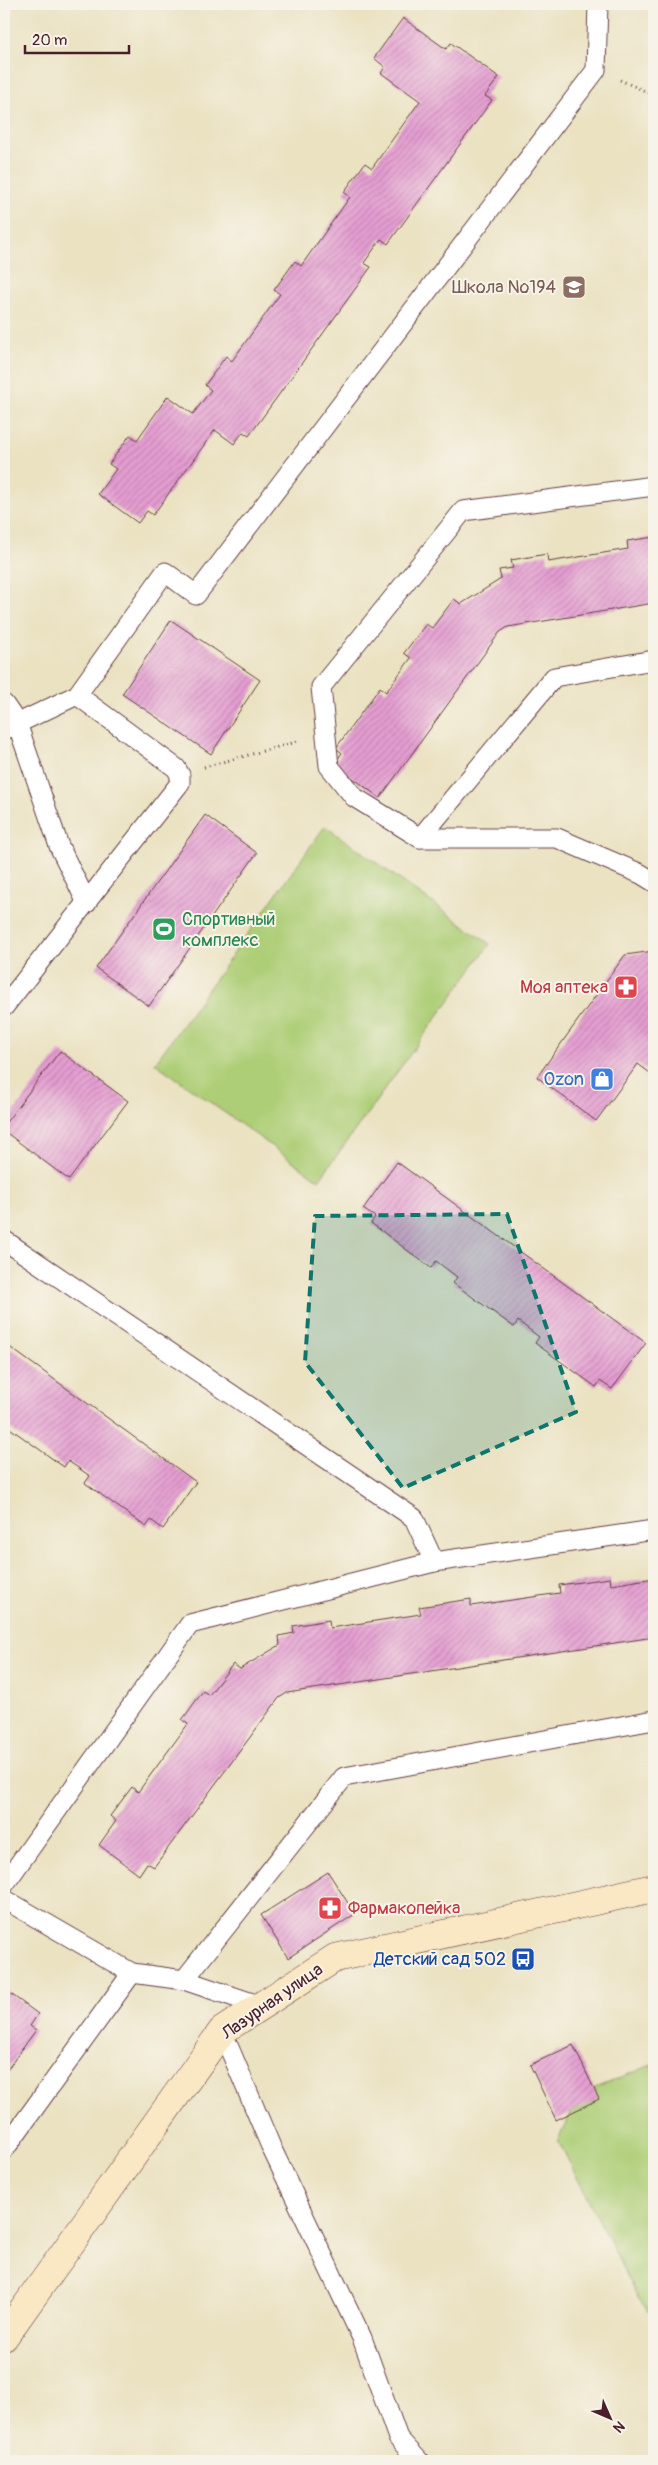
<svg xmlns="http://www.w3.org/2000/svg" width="658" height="2465" font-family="Pangolin,sans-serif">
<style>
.grass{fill:#adce76;stroke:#7c7650}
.building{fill:url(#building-hatch)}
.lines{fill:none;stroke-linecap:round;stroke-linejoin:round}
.lane-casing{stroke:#623c42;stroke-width:21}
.secondary-casing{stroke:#623c42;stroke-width:29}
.path{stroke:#623c42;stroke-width:3;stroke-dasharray:1 4;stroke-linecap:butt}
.lane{stroke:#fff;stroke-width:19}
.secondary{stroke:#fae7c3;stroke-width:28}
.marked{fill:#0f766e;fill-opacity:0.2;stroke:#0f766e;stroke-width:4;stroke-dasharray:10 6;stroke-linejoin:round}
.labels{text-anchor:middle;stroke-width:4;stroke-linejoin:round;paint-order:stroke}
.education-label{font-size:18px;fill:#785e54;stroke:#f7f3e8;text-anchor:end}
.leisure-label{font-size:18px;fill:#27864d;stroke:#f7f3e8;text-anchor:start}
.health-label{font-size:18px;fill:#be3a42;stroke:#f7f3e8;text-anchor:end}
.shop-label{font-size:18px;fill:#366cbe;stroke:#f7f3e8;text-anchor:end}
.transit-label{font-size:18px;fill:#164399;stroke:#f7f3e8;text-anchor:end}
.street-label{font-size:18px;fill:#4a1f2b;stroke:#f7f3e8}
</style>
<defs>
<pattern id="building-hatch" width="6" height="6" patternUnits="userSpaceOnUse" patternTransform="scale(1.25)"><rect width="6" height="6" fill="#e59ed2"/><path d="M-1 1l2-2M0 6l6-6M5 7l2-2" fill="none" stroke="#bc80ab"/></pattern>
</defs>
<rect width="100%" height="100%" fill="#f7f3e8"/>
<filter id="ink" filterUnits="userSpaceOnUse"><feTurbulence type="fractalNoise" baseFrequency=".02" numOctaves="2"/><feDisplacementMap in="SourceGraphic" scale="10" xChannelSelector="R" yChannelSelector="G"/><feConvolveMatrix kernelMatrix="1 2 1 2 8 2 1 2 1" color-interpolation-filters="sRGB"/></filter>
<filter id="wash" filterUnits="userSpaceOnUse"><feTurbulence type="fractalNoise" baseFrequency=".0096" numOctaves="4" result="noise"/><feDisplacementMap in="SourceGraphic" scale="20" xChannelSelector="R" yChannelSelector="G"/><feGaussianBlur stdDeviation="1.12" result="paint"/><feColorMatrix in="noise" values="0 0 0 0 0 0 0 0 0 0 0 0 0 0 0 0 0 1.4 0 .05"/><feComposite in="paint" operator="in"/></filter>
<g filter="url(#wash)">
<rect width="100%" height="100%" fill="#ebe2c2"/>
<g class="grass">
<polygon points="325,826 490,944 319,1180 155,1063"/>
<polygon points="654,2064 654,2318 638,2298 558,2140 580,2094"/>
</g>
<g id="blocks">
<g class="building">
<polygon points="403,18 446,49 451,43 499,77 485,96 492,100 388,244 381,239 364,263 371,267 249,436 243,432 234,444 215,430 153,515 147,511 138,523 98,494 116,469 109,464 130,435 137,440 168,396 193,414 211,390 205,385 226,356 232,361 280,294 274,290 295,261 301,266 350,197 344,192 365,163 372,168 420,101 381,73 385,67 374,58"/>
<polygon points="654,537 654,603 508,627 500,632 380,798 334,764 342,753 336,748 380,687 386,692 411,658 404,653 426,624 432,628 454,599 461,604 501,579 499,570 513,568 511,560 547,554 548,562 628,549 627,541"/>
<polygon points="171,620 260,680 211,754 122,694"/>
<polygon points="205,815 257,853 149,1006 96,968"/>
<polygon points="654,951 654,1076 638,1064 596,1121 537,1077 625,955"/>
<polygon points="60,1051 128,1101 69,1180 4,1131 4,1125"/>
<polygon points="397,1162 646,1343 612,1389 600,1381 596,1387 535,1343 539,1337 518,1321 514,1327 453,1283 457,1277 436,1261 431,1268 371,1223 375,1217 363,1209"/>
<polygon points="4,1343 196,1482 163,1529 151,1520 146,1527 85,1483 90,1476 68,1461 64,1467 4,1424 8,1417 4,1414"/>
<polygon points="610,1578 611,1585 654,1578 654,1637 287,1693 279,1698 154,1867 147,1863 139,1875 99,1845 116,1821 110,1816 132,1787 138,1792 188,1724 182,1720 203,1691 209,1695 233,1664 240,1669 280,1645 279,1636 294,1633 293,1626 329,1620 330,1628 421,1614 419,1607 471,1599 471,1606 560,1593 559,1585"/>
<polygon points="328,1872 355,1914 288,1958 261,1915"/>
<polygon points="4,1989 38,2014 30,2026 36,2030 4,2074"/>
<polygon points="573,2045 599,2099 556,2120 530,2065"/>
</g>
</g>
</g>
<g filter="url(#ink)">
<use href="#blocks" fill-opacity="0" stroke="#623c42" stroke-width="1"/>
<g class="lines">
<g class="lane-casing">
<g id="lane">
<polyline points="654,486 463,511 321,687 329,766 354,797 420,838 557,838 641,874 654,882"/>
<polyline points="4,704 17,723 59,846 87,903"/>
<polyline points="4,730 77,695 165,572 196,595 596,70 598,4"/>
<polyline points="420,838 554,677 654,660"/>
<polyline points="4,1007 180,783 180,775 176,768 77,695"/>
<polyline points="4,1240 414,1518 434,1562"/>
<polyline points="4,1885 190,1624 434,1562 654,1530"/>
<polyline points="4,1899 132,1973 184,1980 261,2006"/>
<polyline points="184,1980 344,1777 654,1720"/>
<polyline points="222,2031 272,2149 362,2338 398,2438 419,2461"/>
<polyline points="4,2150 132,1973"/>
</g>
</g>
<g class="secondary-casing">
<polyline id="secondary" points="4,2337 222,2031 335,1958 654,1888"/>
</g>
<g class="path">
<polyline points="620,80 654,95"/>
<polyline points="204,767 300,741"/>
</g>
<use href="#lane" class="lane"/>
<use href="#secondary" class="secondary"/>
</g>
</g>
<path class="marked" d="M507,1214L576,1412L403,1488L305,1362L315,1216Z"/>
<defs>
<g id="school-square" transform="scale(1.25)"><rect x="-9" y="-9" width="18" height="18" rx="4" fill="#8d6e63" stroke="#f7f3e8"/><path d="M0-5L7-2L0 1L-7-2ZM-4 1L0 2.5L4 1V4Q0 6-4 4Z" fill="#fff"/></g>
<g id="stadium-square" transform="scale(1.25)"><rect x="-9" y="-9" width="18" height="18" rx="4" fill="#2e9e5b" stroke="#f7f3e8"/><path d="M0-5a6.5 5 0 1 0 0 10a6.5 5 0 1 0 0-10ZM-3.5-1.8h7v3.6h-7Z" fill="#fff"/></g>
<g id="pharmacy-square" transform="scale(1.25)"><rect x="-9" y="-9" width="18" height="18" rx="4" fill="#e0444e" stroke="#f7f3e8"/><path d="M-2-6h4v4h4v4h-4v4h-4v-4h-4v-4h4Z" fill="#fff"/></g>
<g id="shop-square" transform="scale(1.25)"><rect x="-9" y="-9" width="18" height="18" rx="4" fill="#3f7fe0" stroke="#f7f3e8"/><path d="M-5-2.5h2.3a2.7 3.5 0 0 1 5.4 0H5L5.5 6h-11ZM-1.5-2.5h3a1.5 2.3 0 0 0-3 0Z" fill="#fff"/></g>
<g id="bus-square" transform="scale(1.25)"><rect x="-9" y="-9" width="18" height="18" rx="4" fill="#1a4fb4" stroke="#f7f3e8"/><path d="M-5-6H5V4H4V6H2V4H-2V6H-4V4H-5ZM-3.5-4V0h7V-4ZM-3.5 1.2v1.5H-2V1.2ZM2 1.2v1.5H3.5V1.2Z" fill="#fff"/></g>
</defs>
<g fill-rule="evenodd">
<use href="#school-square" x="574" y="287"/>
<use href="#stadium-square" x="164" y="929"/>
<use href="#pharmacy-square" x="626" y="987"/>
<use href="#shop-square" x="602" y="1079"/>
<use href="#pharmacy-square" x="330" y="1908"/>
<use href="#bus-square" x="523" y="1959"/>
</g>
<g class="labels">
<g class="education-label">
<text x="556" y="293">Школа №194</text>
</g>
<g class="leisure-label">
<text x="182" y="925">Спортивный<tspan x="182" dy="21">комплекс</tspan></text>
</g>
<g class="health-label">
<text x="608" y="993">Моя аптека</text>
<text x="348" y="1914" text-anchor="start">Фармакопейка</text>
</g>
<g class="shop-label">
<text x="584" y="1085">Ozon</text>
</g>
<g class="transit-label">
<text x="506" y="1965">Детский сад 502</text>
</g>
<g class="street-label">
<text transform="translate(272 2001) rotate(-35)" y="6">Лазурная улица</text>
</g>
</g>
<rect width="658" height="2465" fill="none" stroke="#f7f3e8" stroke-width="20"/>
<g transform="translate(610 2418) rotate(135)" stroke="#f7f3e8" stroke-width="4" paint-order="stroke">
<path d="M0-4L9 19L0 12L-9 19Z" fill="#4a1f2b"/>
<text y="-8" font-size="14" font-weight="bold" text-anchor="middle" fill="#4a1f2b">N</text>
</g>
<path d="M25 45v8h104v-8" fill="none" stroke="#4a1f2b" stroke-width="2.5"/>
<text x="32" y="45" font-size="15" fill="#4a1f2b" stroke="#f7f3e8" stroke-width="4" paint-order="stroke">20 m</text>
</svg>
